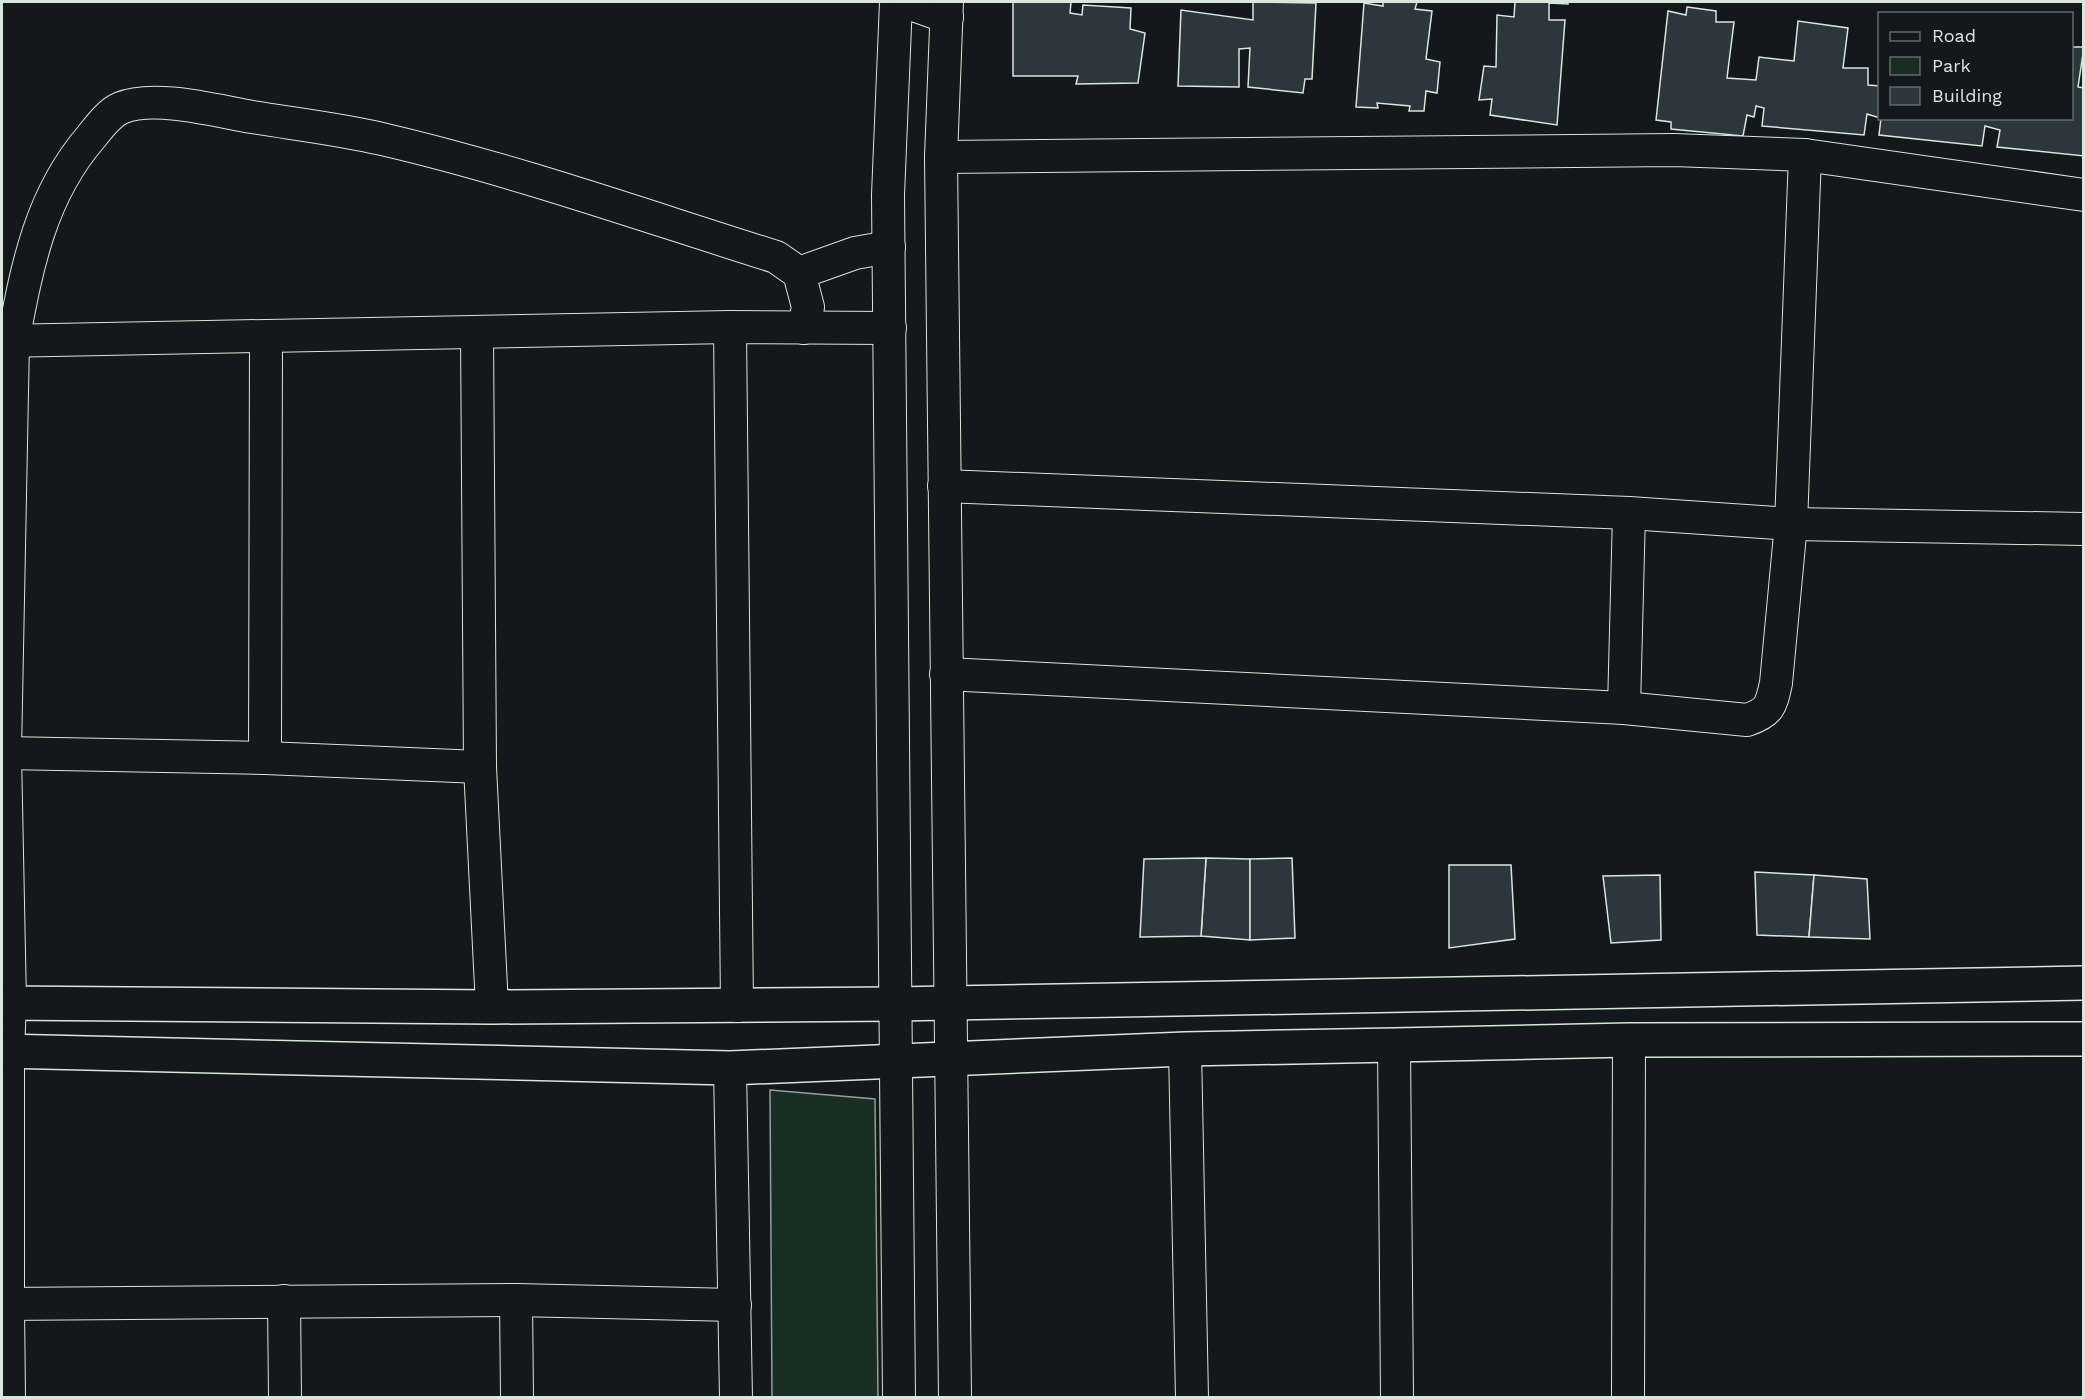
<svg xmlns="http://www.w3.org/2000/svg" width="2085" height="1399" font-family="'Work Sans',sans-serif">
<style>
.green{fill:#1a2d24;stroke:#939e99;stroke-width:1.5}
.building{fill:#2c363c;stroke:#d8e6dc;stroke-width:1.5}
.lines{fill:none;stroke-linecap:round;stroke-linejoin:round}
.street-casing{stroke:#d8e6dc;stroke-width:34}
.secondary-casing{stroke:#d8e6dc;stroke-width:36}
.street{stroke:#14181c;stroke-width:32}
.secondary{stroke:#14181c;stroke-width:33}
</style>
<rect width="100%" height="100%" fill="#14181c"/>
<polygon class="green" points="770,1090 875,1099 878,1397 772,1397"/>
<g class="building">
<polygon points="1013,2 1071,2 1070,13 1082,15 1083,5 1131,8 1130,29 1145,33 1138,83 1076,84 1078,76 1013,76"/>
<polygon points="1253,2 1316,3 1312,79 1305,79 1303,93 1248,87 1250,48 1239,49 1239,87 1178,86 1181,10 1253,20"/>
<polygon points="1383,2 1417,2 1415,9 1432,11 1426,59 1440,62 1437,93 1426,91 1424,111 1409,111 1410,106 1377,103 1378,108 1356,107 1364,3 1383,6"/>
<polygon points="1515,2 1568,2 1568,4 1549,3 1549,20 1565,20 1557,125 1490,115 1492,99 1479,100 1484,66 1496,67 1497,15 1514,17"/>
<polygon points="1687,7 1716,11 1716,22 1734,22 1727,78 1756,80 1759,57 1794,61 1798,21 1848,28 1843,68 1868,68 1868,85 1880,86 1880,118 1867,114 1864,135 1762,126 1764,108 1756,106 1754,117 1747,115 1743,136 1671,129 1671,122 1656,120 1668,11 1686,15"/>
<polygon points="2072,47 2084,47 2078,87 2084,88 2084,156 1997,147 2000,130 1985,126 1982,146 1879,135 1881,118 2072,118"/>
<polygon points="1206,858 1250,859 1250,940 1201,936"/>
<polygon points="1206,858 1201,936 1140,937 1144,859"/>
<polygon points="1292,858 1295,938 1250,940 1250,859"/>
<polygon points="1449,865 1511,865 1515,939 1449,948"/>
<polygon points="1755,872 1814,875 1809,937 1757,935"/>
<polygon points="1660,875 1661,940 1611,943 1603,876"/>
<polygon points="1814,875 1867,879 1870,939 1809,937"/>
</g>
<g class="lines">
<g class="street-casing">
<g id="street">
<polyline points="896,2 888,195 899,1398"/>
<polyline points="905,2 947,17"/>
<polyline points="947,2 941,157 955,1398"/>
<polyline points="941,157 1674,150 1805,155 2084,195"/>
<polyline points="799,273 855,253 889,247"/>
<polyline points="730,327 737,1006"/>
<polyline points="477,332 480,767 492,1007"/>
<polyline points="2,341 730,327 890,328"/>
<polyline points="944,486 1629,513 1791,524 2084,529"/>
<path d="M946,674L1624,708L1747,720C1770,712 1771,706 1776,683L1791,524L1805,155"/>
<polyline points="1624,708 1629,513"/>
<polyline points="5,753 265,758 480,767"/>
<polyline points="265,758 266,337"/>
<polyline points="1394,1045 1397,1398"/>
<polyline points="1185,1049 1192,1398"/>
<polyline points="730,1068 736,1398"/>
<polyline points="516,1300 517,1398"/>
<polyline points="284,1301 285,1398"/>
<polyline points="2,1304 516,1300 735,1305"/>
<path d="M9,1398L8,1304V1051L10,1003L5,753L13,341C27,267 40,196 91,137C99,127 109,113 121,108C154,94 217,111 252,117C295,124 339,129 382,139C515,170 645,216 776,257L799,273L808,307L804,328"/>
<polyline points="1628,1398 1629,1040"/>
</g>
</g>
<g class="secondary-casing">
<g id="secondary">
<polyline points="2,1003 492,1007 895,1004 2084,983"/>
<polyline points="2,1051 730,1068 1185,1049 1394,1045 1629,1040 2084,1039"/>
</g>
</g>
<use href="#street" class="street"/>
<use href="#secondary" class="secondary"/>
</g>
<rect width="2085" height="1399" fill="none" stroke="#d8e6dc" stroke-width="6"/>
<rect x="1878" y="12" width="195" height="108" fill="#14181c" stroke="#626a69" stroke-width="1.5"/>
<rect x="1890" y="32" width="30" height="9" fill="#14181c" stroke="#626a69" stroke-width="1.5"/>
<text x="1932" y="42" font-size="18" fill="#d8e6dc">Road</text>
<rect x="1890" y="57" width="30" height="18" fill="#1a2d24" stroke="#626a69" stroke-width="1.5"/>
<text x="1932" y="72" font-size="18" fill="#d8e6dc">Park</text>
<rect x="1890" y="87" width="30" height="18" fill="#2c363c" stroke="#626a69" stroke-width="1.5"/>
<text x="1932" y="102" font-size="18" fill="#d8e6dc">Building</text>
</svg>
